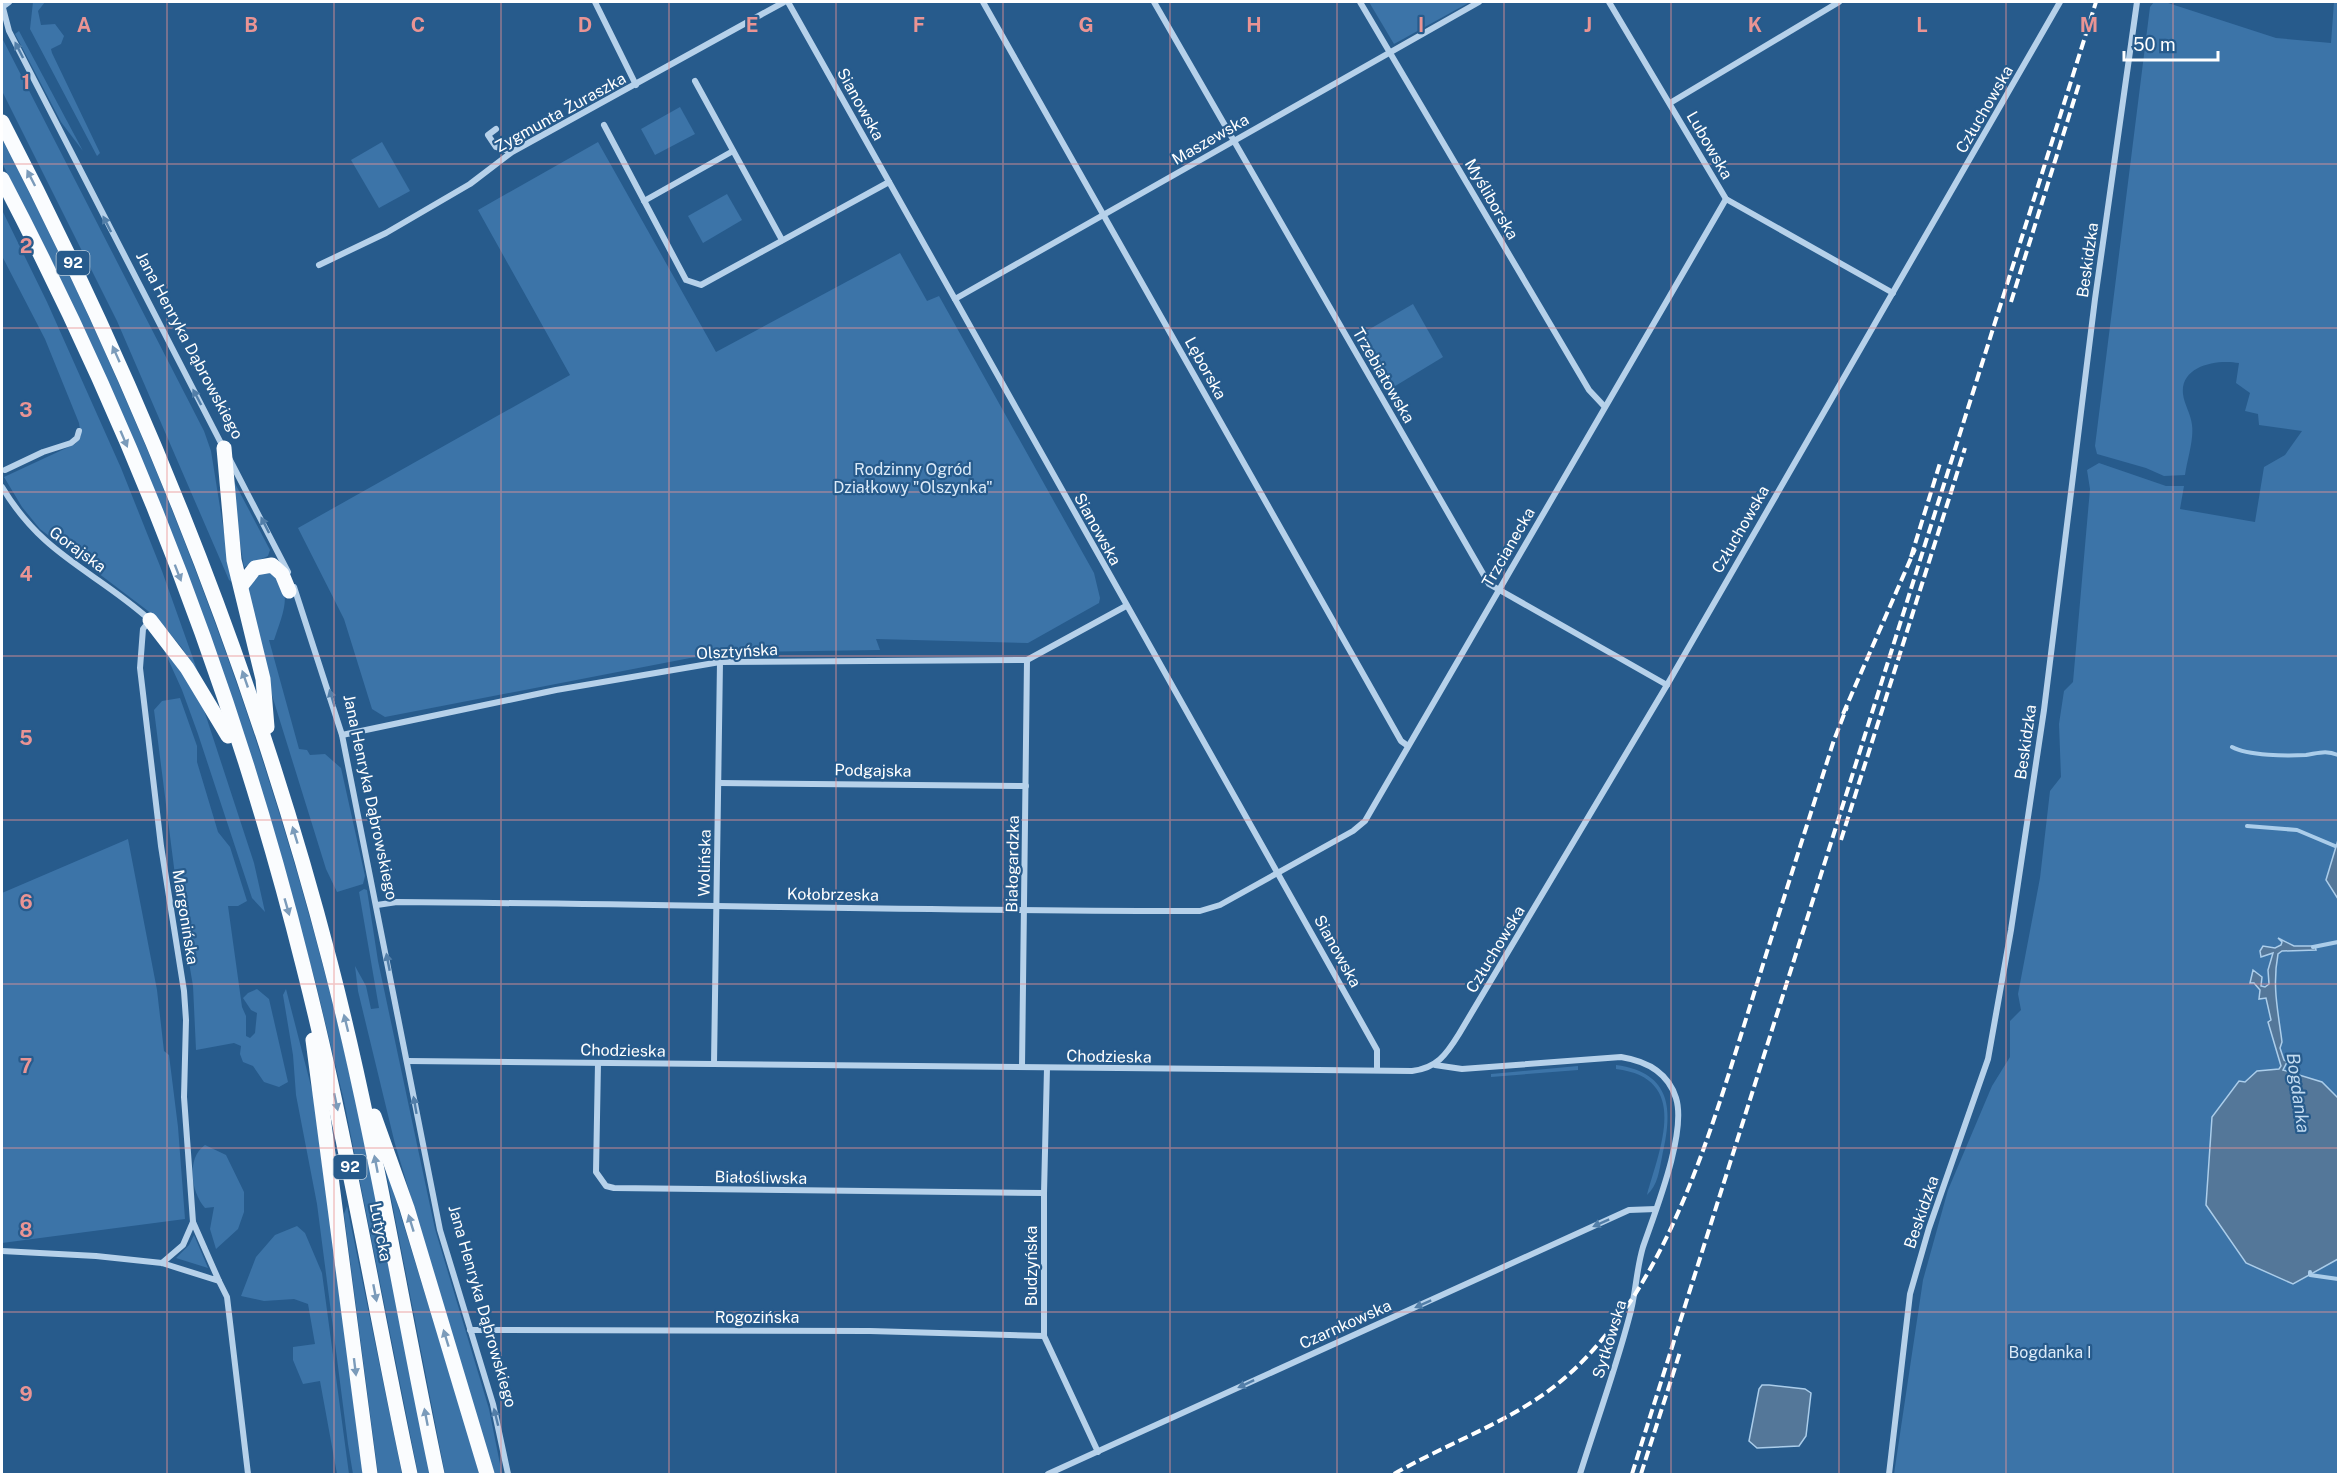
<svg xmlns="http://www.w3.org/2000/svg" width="2340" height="1476" font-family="'Public Sans',sans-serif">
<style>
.green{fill:#3c74a8}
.water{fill:#547799;stroke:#abcdea;stroke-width:1.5}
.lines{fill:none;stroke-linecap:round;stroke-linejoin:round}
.stream{stroke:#abcdea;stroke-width:4}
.street{stroke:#b6d1ea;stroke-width:6}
.primary{stroke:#fafcfe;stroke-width:15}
.rail{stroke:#fff;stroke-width:4;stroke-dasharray:10 4.5;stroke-linecap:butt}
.oneway{fill:#527ea8}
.oneway2{fill:#7b9bba}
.grid{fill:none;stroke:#ea9494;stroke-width:1.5;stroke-opacity:0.55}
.labels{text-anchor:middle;stroke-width:4.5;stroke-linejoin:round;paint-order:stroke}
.shield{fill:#275b8c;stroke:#becedc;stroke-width:1.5}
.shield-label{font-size:15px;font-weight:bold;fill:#fff}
.street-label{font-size:16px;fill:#fff;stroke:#275b8c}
.park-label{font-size:16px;fill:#dbeaf8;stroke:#275b8c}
.water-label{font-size:18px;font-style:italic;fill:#c2dbf1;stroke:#275b8c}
.grid-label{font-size:20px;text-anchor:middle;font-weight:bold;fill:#ea9494;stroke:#275b8c;stroke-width:4.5;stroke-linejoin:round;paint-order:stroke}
</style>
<rect width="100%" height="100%" fill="#275b8c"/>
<g class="green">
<polygon points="33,2 45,2 38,11 41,25 55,24 64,36 61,44 51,49 52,53 100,153 97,156 30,29"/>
<polygon points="1369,2 1470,2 1394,44"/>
<path d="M2154,2H2165L2276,38L2331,43L2334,2H2338V840L2335,846L2338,847V1474H1894L1923,1280L1948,1190L1992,1086L2010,1057V1021L2021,1010L2018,994L2040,878L2050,791L2061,777L2059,724L2064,691L2073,682L2090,489L2087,470L2099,463L2166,486H2184L2180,509L2255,522L2264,467L2285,455L2302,431L2259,425L2258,414L2245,411L2250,393L2236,383L2239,363C2218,359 2180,365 2183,394C2184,404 2191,414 2192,425C2194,440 2187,460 2185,475L2164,476L2146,468L2097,454L2095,446L2150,7Z"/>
<polygon points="19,31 83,151 61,122 15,34"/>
<polygon points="2,38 204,431 211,451 232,582 229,580 117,321 2,91"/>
<polygon points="680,107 695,134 655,155 641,129"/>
<path d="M2,139C142,410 253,693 329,989C370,1149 398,1313 430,1474H418L344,1101L316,984L267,811L254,768L26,211L2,163Z"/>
<polygon points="382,142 410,191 379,208 351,160"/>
<polygon points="598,142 716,352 900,253 927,301 939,296 1094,573 1100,598 1099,603 1028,643 876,639 880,650 743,652 690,658 385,717 372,709 344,619 298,528 570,375 478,210"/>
<polygon points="727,194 742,220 703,243 688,216"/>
<polygon points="2,210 47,302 121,468 162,571 200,678 182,648 156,617 40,529 22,507 4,477 75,444 81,436 79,423 45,339 2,256"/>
<polygon points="1413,304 1443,357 1387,391 1356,337"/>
<polygon points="228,470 270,550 268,556 244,567"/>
<path d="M267,571C297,586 282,615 274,640H269L299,749L307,750L310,755L325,754L341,768L365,876L363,884L337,892L326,869L271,692L248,588L251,579Z"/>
<polygon points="164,643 203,707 254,863 265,912 252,898 198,734 182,690 163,648"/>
<polygon points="180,698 197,746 197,762 218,832 230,847 247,901 238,906 228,906 242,1007 246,1016 246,1036 250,1038 255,1033 257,1013 251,1010 243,998 248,993 257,989 269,999 288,1082 279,1087 264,1082 253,1066 243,1062 240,1054 241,1046 234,1043 196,1050 193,986 177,891 154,710 162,701"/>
<polygon points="128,839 157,990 164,1051 169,1055 178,1127 185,1219 2,1243 2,893"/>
<polygon points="364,889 367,890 378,961 435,1229 489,1409 502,1474 494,1474 395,1144 358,991 355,966 366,986 371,1009 379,1008 359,892"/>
<polygon points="286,989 313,1094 363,1474 353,1474 348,1444 317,1204 296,1095 293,1055 283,995"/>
<path d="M1616,1065C1673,1073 1673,1111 1662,1157C1659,1171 1658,1185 1647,1195C1660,1148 1691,1078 1616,1069Z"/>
<polygon points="1578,1066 1578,1070 1491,1077 1491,1074"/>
<path d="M205,1145L226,1155L244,1192V1212L238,1229L216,1249L210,1229L214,1207L205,1208C191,1192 186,1158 205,1145Z"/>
<polygon points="384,1161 469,1437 479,1474 445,1474"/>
<polygon points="347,1206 402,1474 378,1474 344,1214"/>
<polygon points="297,1226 305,1233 322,1273 349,1474 337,1474 320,1381 303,1384 293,1360 293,1347 315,1344 308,1304 294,1299 264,1301 241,1296 256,1257 275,1235"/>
<polygon points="194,1235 208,1268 176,1258 189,1245"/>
</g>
<g class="water">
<polygon points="2338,840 2338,899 2326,880"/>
<path d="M2278,938L2294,946H2315L2316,950L2282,951L2278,954C2272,986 2278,1011 2282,1042L2280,1048L2284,1060L2287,1062L2283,1070L2322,1082L2338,1098V1259L2293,1284L2246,1263L2206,1205L2212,1117L2239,1081L2245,1082L2257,1071L2279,1069L2281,1066L2268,1022L2271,1020L2266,998L2259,999L2260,990L2254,983H2250L2253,970L2262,977L2261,986L2265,987L2269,984L2268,970L2273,953L2261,957L2260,951L2263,946L2275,948L2281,945L2282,942Z"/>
<polygon points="1769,1385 1805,1389 1811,1393 1806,1436 1799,1446 1757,1448 1749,1441 1759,1389 1762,1385"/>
</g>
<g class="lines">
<g class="stream">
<path d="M2232,747C2248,756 2288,756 2306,755C2319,753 2326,750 2338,755"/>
<polyline points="2247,826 2297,830 2335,846"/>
<polyline points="2313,947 2338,942"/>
<polyline points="2310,1272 2310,1275 2338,1279"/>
</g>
<g class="street">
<polyline points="595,2 636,85"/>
<path d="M788,2C983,352 1183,700 1377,1050V1070"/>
<polyline points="983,2 1401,741 1408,746"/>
<polyline points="1154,2 1489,584 1667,685"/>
<polyline points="1360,2 1589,390 1604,406"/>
<polyline points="1609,2 1726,199 1893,293"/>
<polyline points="5,5 9,2"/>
<polyline points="3,8 9,31 223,447"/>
<polyline points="695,81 782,240"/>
<polyline points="1670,103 1839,2"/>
<polyline points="604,125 686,280 701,285 889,182"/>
<polyline points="496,129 488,135 496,147 511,152"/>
<polyline points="644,201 733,151"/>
<polyline points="319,265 386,233 470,184 512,152 784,2"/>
<polyline points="955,299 1479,2"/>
<polyline points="229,458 288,572"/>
<polyline points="5,470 43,452 71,443 77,438 79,431"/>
<path d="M2,487C43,556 94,570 150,620L143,629L140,668L161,846L184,991L186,1020L184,1097L193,1222"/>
<polyline points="294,587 342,735 440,1230 493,1404 508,1474"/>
<polyline points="342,735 556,690 720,662 1027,660 1126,606"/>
<polyline points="719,783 1026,786"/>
<path d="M377,905L397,902C665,904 932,911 1200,911L1220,905L1353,831L1365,821L1726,199"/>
<path d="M407,1061L1412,1071C1437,1068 1446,1055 1459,1034L1667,685L2060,2"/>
<polyline points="598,1063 596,1172 606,1186 614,1188 1044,1193"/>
<polyline points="714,1064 720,662"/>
<path d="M1435,1065L1462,1069L1621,1057C1646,1061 1668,1072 1676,1098C1687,1133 1655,1212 1643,1247C1636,1270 1636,1295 1629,1318C1615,1371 1596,1423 1580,1474"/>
<polyline points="1022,1067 1027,660"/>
<polyline points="1047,1068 1044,1193 1044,1336 1098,1452"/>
<polyline points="2,1251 96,1256 162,1263 219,1281 193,1222 183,1245 162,1263"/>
<polyline points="219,1281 227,1297 248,1474"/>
<polyline points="470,1330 870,1331 1044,1336"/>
<polyline points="1048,1474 1629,1210 1656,1209"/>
<polyline points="1889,1474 1910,1294 1929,1228 1988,1059 2011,930 2044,710 2095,299 2137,2"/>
</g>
<g class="primary">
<path d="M2,122C141,390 254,669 330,962C374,1131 401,1304 437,1474"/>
<path d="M2,179C132,427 235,693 303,965C346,1133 374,1305 410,1474"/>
<polyline points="224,448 234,560 263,679 267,727"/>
<polyline points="241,586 255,568 272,565 282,574 289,591"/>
<polyline points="150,620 187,668 228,736"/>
<polyline points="313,1040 370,1474"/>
<polyline points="374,1116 407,1208 487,1474"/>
</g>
<g class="rail">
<polyline points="2011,302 2079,84"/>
<polyline points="1911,557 1940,463"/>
<polyline points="1843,714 1915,549"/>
<polyline points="1841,840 1965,448"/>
<path d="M1394,1474C1451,1441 1517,1420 1567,1376C1669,1285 1711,1130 1751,1003C1778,916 1806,828 1834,740L1847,707"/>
<polyline points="1632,1474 2096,2"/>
<polyline points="1641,1474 1680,1352"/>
</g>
</g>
<defs><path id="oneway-solid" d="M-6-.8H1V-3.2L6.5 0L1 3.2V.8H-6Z" transform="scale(1.5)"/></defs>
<g class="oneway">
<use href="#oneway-solid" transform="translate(19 50) rotate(-117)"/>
<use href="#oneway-solid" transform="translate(107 224) rotate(-117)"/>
<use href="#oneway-solid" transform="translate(197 397) rotate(-118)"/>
<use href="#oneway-solid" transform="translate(265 525) rotate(-117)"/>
<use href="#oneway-solid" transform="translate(332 698) rotate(-107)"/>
<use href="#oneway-solid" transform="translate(388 962) rotate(-101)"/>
<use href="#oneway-solid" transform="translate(415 1105) rotate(-100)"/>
<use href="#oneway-solid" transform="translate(1601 1223) rotate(156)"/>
<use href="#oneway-solid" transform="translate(1423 1304) rotate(156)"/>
<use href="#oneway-solid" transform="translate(1246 1384) rotate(155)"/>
<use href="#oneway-solid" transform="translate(496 1417) rotate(-104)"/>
</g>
<g class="oneway2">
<use href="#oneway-solid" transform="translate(31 178) rotate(-117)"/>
<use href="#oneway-solid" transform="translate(116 354) rotate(-114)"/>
<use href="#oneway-solid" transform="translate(124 439) rotate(67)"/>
<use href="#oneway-solid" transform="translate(178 573) rotate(69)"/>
<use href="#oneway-solid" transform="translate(245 679) rotate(-109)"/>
<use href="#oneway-solid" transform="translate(295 835) rotate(-107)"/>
<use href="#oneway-solid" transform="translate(287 907) rotate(74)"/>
<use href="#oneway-solid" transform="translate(346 1023) rotate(-104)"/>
<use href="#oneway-solid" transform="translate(336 1102) rotate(78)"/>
<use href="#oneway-solid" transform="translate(376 1164) rotate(-101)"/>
<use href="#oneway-solid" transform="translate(411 1223) rotate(-107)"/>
<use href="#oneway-solid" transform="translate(375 1293) rotate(79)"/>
<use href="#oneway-solid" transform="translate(446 1338) rotate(-107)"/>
<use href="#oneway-solid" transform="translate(355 1367) rotate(83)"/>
<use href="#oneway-solid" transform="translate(426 1417) rotate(-101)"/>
</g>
<path class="grid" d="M167,2V1474M334,2V1474M501,2V1474M669,2V1474M836,2V1474M1003,2V1474M1170,2V1474M1337,2V1474M1504,2V1474M1671,2V1474M1839,2V1474M2006,2V1474M2173,2V1474M2,164H2338M2,328H2338M2,492H2338M2,656H2338M2,820H2338M2,984H2338M2,1148H2338M2,1312H2338"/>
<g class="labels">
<g class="shield">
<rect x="56.5" y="251" width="33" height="24" rx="4.5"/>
<rect x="333.5" y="1155" width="33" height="24" rx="4.5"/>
</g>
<g class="shield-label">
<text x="73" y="268">92</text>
<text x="350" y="1172">92</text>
</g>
<g class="street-label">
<text transform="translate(861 104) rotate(61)" y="6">Sianowska</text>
<text transform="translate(1984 109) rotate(-60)" y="6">Człuchowska</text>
<text transform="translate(560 112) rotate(-29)" y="6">Zygmunta Żuraszka</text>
<text transform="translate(1210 139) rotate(-30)" y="6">Maszewska</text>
<text transform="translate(1710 145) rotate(60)" y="6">Lubowska</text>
<text transform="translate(1492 199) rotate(60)" y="6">Myśliborska</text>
<text transform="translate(2087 260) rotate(-82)" y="6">Beskidzka</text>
<text transform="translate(190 345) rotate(62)" y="6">Jana Henryka Dąbrowskiego</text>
<text transform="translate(1206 368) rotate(61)" y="6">Lęborska</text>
<text transform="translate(1384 375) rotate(60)" y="6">Trzebiatowska</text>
<text transform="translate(1098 529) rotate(61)" y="6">Sianowska</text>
<text transform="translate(1740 529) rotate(-60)" y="6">Człuchowska</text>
<text transform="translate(1508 547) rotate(-60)" y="6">Trzcianecka</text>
<text transform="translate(78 549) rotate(36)" y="6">Gorajska</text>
<text transform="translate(737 651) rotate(-3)" y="6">Olsztyńska</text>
<text transform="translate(2025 742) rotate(-82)" y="6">Beskidzka</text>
<text transform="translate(873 770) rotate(1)" y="6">Podgajska</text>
<text transform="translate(371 797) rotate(78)" y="6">Jana Henryka Dąbrowskiego</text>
<text transform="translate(704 863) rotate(-89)" y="6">Wolińska</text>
<text transform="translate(1012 864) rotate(-89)" y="6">Białogardzka</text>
<text transform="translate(833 894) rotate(1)" y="6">Kołobrzeska</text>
<text transform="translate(186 917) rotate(81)" y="6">Margonińska</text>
<text transform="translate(1495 949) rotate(-59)" y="6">Człuchowska</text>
<text transform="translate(1338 951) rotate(61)" y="6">Sianowska</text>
<text transform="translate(623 1050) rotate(1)" y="6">Chodzieska</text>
<text transform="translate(1109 1056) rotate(1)" y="6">Chodzieska</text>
<text transform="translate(761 1177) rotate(1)" y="6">Białośliwska</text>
<text transform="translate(1921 1212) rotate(-71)" y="6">Beskidzka</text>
<text transform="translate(381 1232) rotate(79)" y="6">Lutycka</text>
<text transform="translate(1031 1266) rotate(-90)" y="6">Budzyńska</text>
<text transform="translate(483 1306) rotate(74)" y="6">Jana Henryka Dąbrowskiego</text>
<text x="757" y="1323">Rogozińska</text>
<text transform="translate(1345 1324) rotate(-24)" y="6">Czarnkowska</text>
<text transform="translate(1609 1339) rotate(-73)" y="6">Sytkowska</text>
</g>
<g class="park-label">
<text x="913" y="475">Rodzinny Ogród<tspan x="913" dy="18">Działkowy "Olszynka"</tspan></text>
<text x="2050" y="1358">Bogdanka I</text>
</g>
<g class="water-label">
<text transform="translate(2298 1093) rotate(82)" y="6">Bogdanka</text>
</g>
</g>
<g class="grid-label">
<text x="84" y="32">A</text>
<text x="251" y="32">B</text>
<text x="418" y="32">C</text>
<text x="585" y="32">D</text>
<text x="752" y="32">E</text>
<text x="919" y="32">F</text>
<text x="1086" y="32">G</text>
<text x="1254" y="32">H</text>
<text x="1421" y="32">I</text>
<text x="1588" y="32">J</text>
<text x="1755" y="32">K</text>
<text x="1922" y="32">L</text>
<text x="2089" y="32">M</text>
<text x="26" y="89">1</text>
<text x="26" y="253">2</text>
<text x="26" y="417">3</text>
<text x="26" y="581">4</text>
<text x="26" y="745">5</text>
<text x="26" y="909">6</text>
<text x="26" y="1073">7</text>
<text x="26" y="1237">8</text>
<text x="26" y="1401">9</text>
</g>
<rect width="2340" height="1476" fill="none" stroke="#ffffff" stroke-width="6"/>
<path d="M2124 51v9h94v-9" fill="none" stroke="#ffffff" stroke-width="3"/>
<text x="2133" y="51" font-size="18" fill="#ffffff" stroke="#275b8c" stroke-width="4.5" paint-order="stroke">50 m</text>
</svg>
